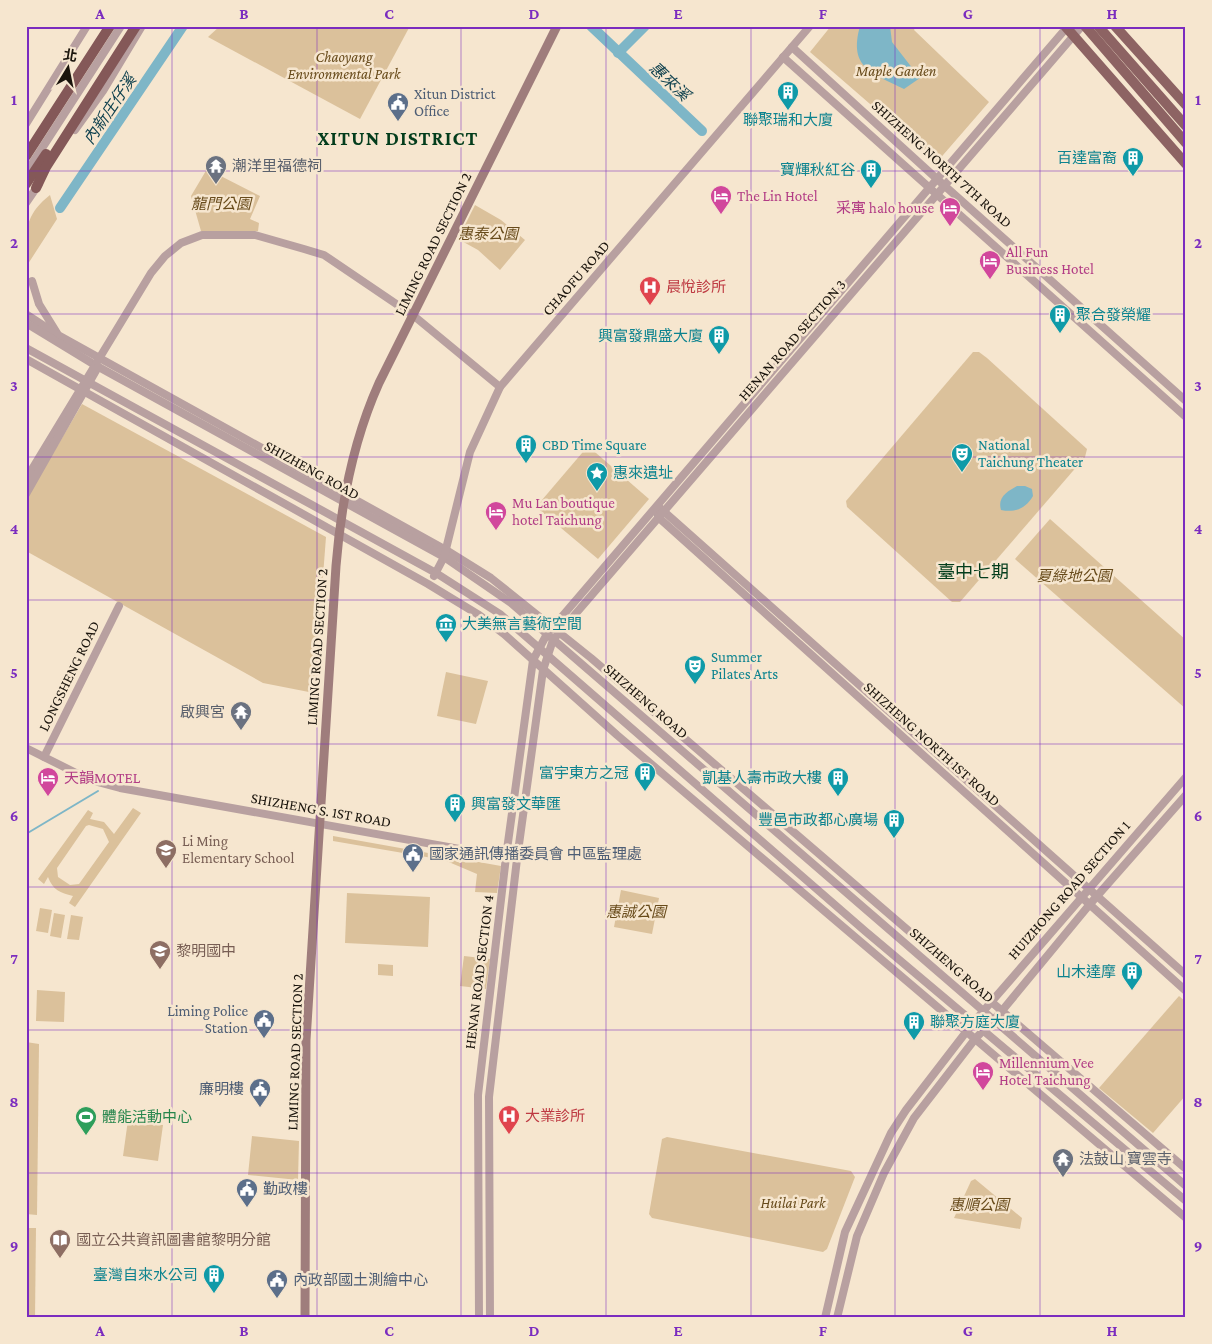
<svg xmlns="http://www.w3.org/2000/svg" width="1212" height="1344" font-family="'Crimson Pro','Noto Sans TC',serif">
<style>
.green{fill:#dbc19b;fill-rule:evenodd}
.water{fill:#7eb6c7}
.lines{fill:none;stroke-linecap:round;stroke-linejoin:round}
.stream{stroke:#7eb6c7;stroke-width:2}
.river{stroke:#7eb6c7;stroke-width:10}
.tertiary{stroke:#b8a0a0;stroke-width:8}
.secondary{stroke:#9f7d7c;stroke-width:9}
.primary{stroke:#8d6363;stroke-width:10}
.trunk{stroke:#845858;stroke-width:10}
.grid{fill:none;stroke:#7b2cbf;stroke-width:1;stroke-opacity:0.55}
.labels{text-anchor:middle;stroke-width:5;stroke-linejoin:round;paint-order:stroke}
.park-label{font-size:15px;font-style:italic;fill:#684b1b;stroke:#f6e6cf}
.service-label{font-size:15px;fill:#4e5e75;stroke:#f6e6cf;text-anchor:start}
.culture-label{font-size:15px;fill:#0d838f;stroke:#f6e6cf;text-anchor:end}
.street-label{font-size:15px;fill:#1a140c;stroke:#f6e6cf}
.worship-label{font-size:15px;fill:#5b616d;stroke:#f6e6cf;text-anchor:start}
.hotel-label{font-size:15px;fill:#b23c85;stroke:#f6e6cf;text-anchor:start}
.health-label{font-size:15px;fill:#be3a42;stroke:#f6e6cf;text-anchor:start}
.education-label{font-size:15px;fill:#785e54;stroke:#f6e6cf;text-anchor:start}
.leisure-label{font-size:15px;fill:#27864d;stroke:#f6e6cf;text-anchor:start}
.water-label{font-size:16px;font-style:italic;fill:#10424f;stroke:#f6e6cf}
.quarter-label{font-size:18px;fill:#033d1c;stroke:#f6e6cf}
.district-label{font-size:20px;font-weight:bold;letter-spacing:1px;fill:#033d1c;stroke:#f6e6cf}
.neatline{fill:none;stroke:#7b2cbf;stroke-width:2}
.grid-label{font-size:16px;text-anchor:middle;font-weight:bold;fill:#7b2cbf}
</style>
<rect width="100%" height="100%" fill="#f6e6cf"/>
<g class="green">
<polygon points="220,26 410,26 360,119 208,37"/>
<polygon points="831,26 916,26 914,30 989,102 937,162 810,52"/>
<polygon points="207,169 260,196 250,219 259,223 258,231 201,231 191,196"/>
<path d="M50,195L57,219L26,267C26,235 22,217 50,195Z"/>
<polygon points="475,205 501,220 525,240 500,270 478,250 458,239"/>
<polygon points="973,352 979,352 987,358 1087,449 1085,457 960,602 952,602 847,507 846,501"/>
<polygon points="82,404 326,537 314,693 263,683 26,551 26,499"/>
<polygon points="588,446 649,499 598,559 536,507"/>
<polygon points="1050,519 1186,640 1186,709 1015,559"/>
<polygon points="446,672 488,681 476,724 437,716"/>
<path d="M133,808L141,813L75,907L69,903L73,896C60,893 53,890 48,877L44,884L38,879L88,810L93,813L90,819L104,822L114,834ZM89,825L103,829L109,842L79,884L70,885L58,877L57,868L86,826Z"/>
<polygon points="333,836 501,866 497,893 475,892 477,874 444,860 333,841"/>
<polygon points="621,890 659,898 652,934 614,927"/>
<polygon points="347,893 430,897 428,947 345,943"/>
<polygon points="40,908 52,910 48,933 36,931"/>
<polygon points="54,913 65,915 61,938 50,936"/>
<polygon points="71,915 83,917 79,940 67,939"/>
<polygon points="464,956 490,959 486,989 460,986"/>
<polygon points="378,964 393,965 393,976 378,975"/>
<polygon points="37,990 65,992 64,1022 36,1021"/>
<polygon points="1179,996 1186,1002 1186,1095 1153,1133 1099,1088"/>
<polygon points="26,1042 39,1044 37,1215 26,1214"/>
<polygon points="128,1120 163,1125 158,1161 123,1156"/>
<polygon points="252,1136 299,1141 298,1180 248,1175"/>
<polygon points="667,1137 851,1171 855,1177 827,1249 823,1252 652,1218 649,1214 662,1139"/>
<polygon points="975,1179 1022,1218 1020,1229 954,1218 971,1181"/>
<polygon points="26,1228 36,1228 35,1318 26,1318"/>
</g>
<g class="water">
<path d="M860,26H890L892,42L920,78L904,89C873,73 848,69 860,26Z"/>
<path d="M1017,486H1025L1032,489L1033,496C1026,508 1016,513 1001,510C997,497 1008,491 1017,486Z"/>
</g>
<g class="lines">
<polyline class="stream" points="26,834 98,791"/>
<g class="river">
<polyline points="591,26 702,131"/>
<polyline points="618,53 645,26"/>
<polyline points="60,208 183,26"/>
</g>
<g class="tertiary">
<polyline points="792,47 937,179 1186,401"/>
<polyline points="783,57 1186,417"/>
<polyline points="26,124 87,26"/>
<polyline points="75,130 103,91 142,26"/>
<polyline points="26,173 121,26"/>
<polyline points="26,203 39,184"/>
<polyline points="32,281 39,304 57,333"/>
<polyline points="26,314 58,335 446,550 491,578 591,658 1186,1169"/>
<polyline points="26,323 95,365 444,557 511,603 1186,1186"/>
<polyline points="26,348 436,573 500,614 538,647 865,931 1186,1201"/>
<polyline points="26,359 428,584 479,615 504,634 617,735 1186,1218"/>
<polyline points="26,479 151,273 165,256 181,243 202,235 255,235 304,249 324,255 414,316 500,387"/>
<polyline points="26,494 98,367"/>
<polyline points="660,508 1186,975"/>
<polyline points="658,513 658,517 1186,991"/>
<polyline points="434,576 444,557 470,452 500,387 810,26"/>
<polyline points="26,748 90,780 120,788 510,858"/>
<polyline points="44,757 119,606"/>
<polyline points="479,1318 478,1095 506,857 533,660 547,634 1068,26"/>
<polyline points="490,1318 489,1097 517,859 543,670 553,640 1082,26"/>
<polyline points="825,1318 845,1232 891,1133 906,1110 973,1023 1186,777"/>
<polyline points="837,1318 857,1236 884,1173 914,1118 975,1039 1001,1012 1090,904 1186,795"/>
</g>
<path class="secondary" d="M305,1318L306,1040L336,566C341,503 353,441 379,383L557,26"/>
<g class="primary">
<polyline points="1065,26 1186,164"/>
<polyline points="1085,26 1186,143"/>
<polyline points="1098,26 1186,126"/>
<polyline points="1115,26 1186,105"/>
</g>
<g class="trunk">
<polyline points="26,156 110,26"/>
<polyline points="26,184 46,154"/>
<polyline points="36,188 46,167 136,26"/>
</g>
</g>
<path class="grid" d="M172,26V1318M317,26V1318M461,26V1318M606,26V1318M751,26V1318M895,26V1318M1040,26V1318M26,171H1186M26,314H1186M26,457H1186M26,600H1186M26,744H1186M26,887H1186M26,1030H1186M26,1173H1186"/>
<defs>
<g id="building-pin" transform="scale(1.125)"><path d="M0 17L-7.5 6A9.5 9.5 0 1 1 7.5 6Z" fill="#0f9aa8" stroke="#f6e6cf"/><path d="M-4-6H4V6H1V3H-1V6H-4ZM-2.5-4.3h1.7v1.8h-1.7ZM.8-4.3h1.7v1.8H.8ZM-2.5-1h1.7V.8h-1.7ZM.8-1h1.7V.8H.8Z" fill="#fff"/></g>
<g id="civic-pin" transform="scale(1.125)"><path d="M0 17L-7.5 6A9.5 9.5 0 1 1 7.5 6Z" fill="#5c6f8a" stroke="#f6e6cf"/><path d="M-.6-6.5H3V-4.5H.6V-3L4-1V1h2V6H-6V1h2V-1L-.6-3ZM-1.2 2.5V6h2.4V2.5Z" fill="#fff"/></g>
<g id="temple-pin" transform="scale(1.125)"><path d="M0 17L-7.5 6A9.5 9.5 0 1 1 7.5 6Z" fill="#6b7280" stroke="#f6e6cf"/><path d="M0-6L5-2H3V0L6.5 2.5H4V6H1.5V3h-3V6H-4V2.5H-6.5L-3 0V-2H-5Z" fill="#fff"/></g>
<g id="hotel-pin" transform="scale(1.125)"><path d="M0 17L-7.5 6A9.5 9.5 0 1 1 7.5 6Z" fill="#d1479c" stroke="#f6e6cf"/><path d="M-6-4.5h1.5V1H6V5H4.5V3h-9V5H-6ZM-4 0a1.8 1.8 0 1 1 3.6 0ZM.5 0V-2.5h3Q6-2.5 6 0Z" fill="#fff"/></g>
<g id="hospital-pin" transform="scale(1.125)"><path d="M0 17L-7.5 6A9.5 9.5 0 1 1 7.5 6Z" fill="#e0444e" stroke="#f6e6cf"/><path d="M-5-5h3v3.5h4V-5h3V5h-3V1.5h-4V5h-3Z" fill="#fff"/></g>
<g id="theatre-pin" transform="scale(1.125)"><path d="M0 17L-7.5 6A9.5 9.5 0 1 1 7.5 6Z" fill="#0f9aa8" stroke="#f6e6cf"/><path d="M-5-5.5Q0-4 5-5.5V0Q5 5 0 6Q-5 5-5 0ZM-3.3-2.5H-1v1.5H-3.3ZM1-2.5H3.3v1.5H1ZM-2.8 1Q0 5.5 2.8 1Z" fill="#fff"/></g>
<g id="sight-pin" transform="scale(1.125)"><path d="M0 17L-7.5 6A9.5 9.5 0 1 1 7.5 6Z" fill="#0f9aa8" stroke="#f6e6cf"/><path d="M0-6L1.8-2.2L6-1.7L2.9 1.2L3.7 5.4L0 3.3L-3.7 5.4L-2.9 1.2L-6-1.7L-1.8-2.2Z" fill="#fff"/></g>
<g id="museum-pin" transform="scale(1.125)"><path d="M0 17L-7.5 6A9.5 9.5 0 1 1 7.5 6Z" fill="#0f9aa8" stroke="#f6e6cf"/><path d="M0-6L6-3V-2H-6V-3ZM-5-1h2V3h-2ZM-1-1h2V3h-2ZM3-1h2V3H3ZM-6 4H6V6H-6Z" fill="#fff"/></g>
<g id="school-pin" transform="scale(1.125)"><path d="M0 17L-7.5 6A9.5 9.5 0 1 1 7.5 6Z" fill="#8d6e63" stroke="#f6e6cf"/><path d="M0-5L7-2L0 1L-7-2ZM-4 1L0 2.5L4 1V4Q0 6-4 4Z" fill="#fff"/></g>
<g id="stadium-pin" transform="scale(1.125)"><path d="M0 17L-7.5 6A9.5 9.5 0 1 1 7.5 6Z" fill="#2e9e5b" stroke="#f6e6cf"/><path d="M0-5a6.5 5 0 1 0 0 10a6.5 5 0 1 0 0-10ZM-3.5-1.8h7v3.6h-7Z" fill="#fff"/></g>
<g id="library-pin" transform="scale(1.125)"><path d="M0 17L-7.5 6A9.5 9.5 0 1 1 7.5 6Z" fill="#8d6e63" stroke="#f6e6cf"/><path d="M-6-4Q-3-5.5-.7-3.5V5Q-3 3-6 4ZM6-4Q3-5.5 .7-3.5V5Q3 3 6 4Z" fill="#fff"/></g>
</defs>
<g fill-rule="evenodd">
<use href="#building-pin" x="788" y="92"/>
<use href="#civic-pin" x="398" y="103"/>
<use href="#building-pin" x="1133" y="158"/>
<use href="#temple-pin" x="216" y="166"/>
<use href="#building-pin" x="871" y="170"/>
<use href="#hotel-pin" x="721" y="196"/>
<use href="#hotel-pin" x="950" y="208"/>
<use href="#hotel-pin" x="990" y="261"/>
<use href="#hospital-pin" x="650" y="287"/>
<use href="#building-pin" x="1060" y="315"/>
<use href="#building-pin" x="719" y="336"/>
<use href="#building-pin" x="526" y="445"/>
<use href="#theatre-pin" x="962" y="454"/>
<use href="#sight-pin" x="597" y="473"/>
<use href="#hotel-pin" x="496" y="512"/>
<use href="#museum-pin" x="446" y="624"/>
<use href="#theatre-pin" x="695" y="666"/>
<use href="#temple-pin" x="241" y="712"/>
<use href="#building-pin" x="645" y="773"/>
<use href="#hotel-pin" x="48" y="778"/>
<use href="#building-pin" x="838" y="778"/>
<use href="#building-pin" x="455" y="804"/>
<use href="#building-pin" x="894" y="820"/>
<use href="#school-pin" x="166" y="850"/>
<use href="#civic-pin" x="413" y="854"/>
<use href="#school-pin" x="160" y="951"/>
<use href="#building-pin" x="1132" y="972"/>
<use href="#civic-pin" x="264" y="1020"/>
<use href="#building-pin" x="914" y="1022"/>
<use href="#hotel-pin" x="983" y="1072"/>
<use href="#civic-pin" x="260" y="1089"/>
<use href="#hospital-pin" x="509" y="1116"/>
<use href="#stadium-pin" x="86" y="1117"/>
<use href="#temple-pin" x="1063" y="1159"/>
<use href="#civic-pin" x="247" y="1189"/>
<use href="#library-pin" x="60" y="1240"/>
<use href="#building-pin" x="214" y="1275"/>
<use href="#civic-pin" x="277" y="1280"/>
</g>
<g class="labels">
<g class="park-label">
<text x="344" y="62">Chaoyang<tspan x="344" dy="17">Environmental Park</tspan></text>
<text x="896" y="76">Maple Garden</text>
<text x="221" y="209">龍門公園</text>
<text x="488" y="239">惠泰公園</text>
<text x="1074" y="581">夏綠地公園</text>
<text x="636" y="917">惠誠公園</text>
<text x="793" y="1208">Huilai Park</text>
<text x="979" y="1210">惠順公園</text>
</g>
<g class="service-label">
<text x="414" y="99">Xitun District<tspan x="414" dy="17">Office</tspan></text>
<text x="429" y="859">國家通訊傳播委員會 中區監理處</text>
<text x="248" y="1016" text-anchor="end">Liming Police<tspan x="248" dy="17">Station</tspan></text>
<text x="244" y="1094" text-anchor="end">廉明樓</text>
<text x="263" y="1194">勤政樓</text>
<text x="293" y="1285">內政部國土測繪中心</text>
</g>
<g class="culture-label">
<text x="788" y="125" text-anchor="middle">聯聚瑞和大廈</text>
<text x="1117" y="163">百達富裔</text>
<text x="855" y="175">寶輝秋紅谷</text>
<text x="1076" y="320" text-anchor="start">聚合發榮耀</text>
<text x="703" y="341">興富發鼎盛大廈</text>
<text x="542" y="450" text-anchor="start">CBD Time Square</text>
<text x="978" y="450" text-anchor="start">National<tspan x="978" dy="17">Taichung Theater</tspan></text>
<text x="613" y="478" text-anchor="start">惠來遺址</text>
<text x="462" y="629" text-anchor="start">大美無言藝術空間</text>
<text x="711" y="662" text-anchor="start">Summer<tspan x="711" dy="17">Pilates Arts</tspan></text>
<text x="629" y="778">富宇東方之冠</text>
<text x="822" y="783">凱基人壽市政大樓</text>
<text x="471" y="809" text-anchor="start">興富發文華匯</text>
<text x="878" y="825">豐邑市政都心廣場</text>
<text x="1116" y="977">山木達摩</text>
<text x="930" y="1027" text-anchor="start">聯聚方庭大廈</text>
<text x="198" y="1280">臺灣自來水公司</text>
</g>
<g class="street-label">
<text transform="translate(942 164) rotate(42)" y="5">SHIZHENG NORTH 7TH ROAD</text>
<text transform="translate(433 244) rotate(-64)" y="5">LIMING ROAD SECTION 2</text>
<text transform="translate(576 278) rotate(-49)" y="5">CHAOFU ROAD</text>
<text transform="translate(792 340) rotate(-49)" y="5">HENAN ROAD SECTION 3</text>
<text transform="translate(312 470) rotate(29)" y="5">SHIZHENG ROAD</text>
<text transform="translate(317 647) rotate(-86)" y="5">LIMING ROAD SECTION 2</text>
<text transform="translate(69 676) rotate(-64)" y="5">LONGSHENG ROAD</text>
<text transform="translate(646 701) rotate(41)" y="5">SHIZHENG ROAD</text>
<text transform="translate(932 744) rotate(42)" y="5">SHIZHENG NORTH 1ST ROAD</text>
<text transform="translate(321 810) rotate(10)" y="5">SHIZHENG S. 1ST ROAD</text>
<text transform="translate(1069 890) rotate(-49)" y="5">HUIZHONG ROAD SECTION 1</text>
<text transform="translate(952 965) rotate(41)" y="5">SHIZHENG ROAD</text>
<text transform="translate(479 972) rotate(-83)" y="5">HENAN ROAD SECTION 4</text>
<text transform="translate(295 1052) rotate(-88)" y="5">LIMING ROAD SECTION 2</text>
</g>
<g class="worship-label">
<text x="232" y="171">潮洋里福德祠</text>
<text x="225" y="717" text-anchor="end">啟興宮</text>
<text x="1079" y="1164">法鼓山 寶雲寺</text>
</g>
<g class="hotel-label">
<text x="737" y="201">The Lin Hotel</text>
<text x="934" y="213" text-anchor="end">采寓 halo house</text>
<text x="1006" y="257">All Fun<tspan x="1006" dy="17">Business Hotel</tspan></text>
<text x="512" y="508">Mu Lan boutique<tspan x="512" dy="17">hotel Taichung</tspan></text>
<text x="64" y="783">天韻MOTEL</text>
<text x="999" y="1068">Millennium Vee<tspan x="999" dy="17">Hotel Taichung</tspan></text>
</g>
<g class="health-label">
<text x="666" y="292">晨悅診所</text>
<text x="525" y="1121">大業診所</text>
</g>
<g class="education-label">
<text x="182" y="846">Li Ming<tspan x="182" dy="17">Elementary School</tspan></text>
<text x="176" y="956">黎明國中</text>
<text x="76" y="1245">國立公共資訊圖書館黎明分館</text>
</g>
<g class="leisure-label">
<text x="102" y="1122">體能活動中心</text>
</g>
<g class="water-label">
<text transform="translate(670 81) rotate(43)" y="6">惠來溪</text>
<text transform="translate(109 109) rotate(-56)" y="6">內新庄仔溪</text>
</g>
<g class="quarter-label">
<text x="973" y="578">臺中七期</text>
</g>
<g class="district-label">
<text x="398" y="145">XITUN DISTRICT</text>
</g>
</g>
<rect width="1212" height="1344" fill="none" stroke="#f6e6cf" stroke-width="55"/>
<g transform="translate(68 68) rotate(10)" stroke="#f6e6cf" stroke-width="4" paint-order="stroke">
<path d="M0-4L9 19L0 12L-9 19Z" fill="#1a140c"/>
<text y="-8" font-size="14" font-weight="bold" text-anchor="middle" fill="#1a140c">北</text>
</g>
<rect x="28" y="28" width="1156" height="1288" class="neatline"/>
<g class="grid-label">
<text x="100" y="19">A</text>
<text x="244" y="19">B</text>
<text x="389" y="19">C</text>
<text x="534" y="19">D</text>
<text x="678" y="19">E</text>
<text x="823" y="19">F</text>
<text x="968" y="19">G</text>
<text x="1112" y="19">H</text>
<text x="14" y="105">1</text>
<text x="1198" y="105">1</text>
<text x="14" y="248">2</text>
<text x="1198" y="248">2</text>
<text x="14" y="391">3</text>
<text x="1198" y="391">3</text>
<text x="14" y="534">4</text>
<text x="1198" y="534">4</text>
<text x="14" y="678">5</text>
<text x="1198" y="678">5</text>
<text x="14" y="821">6</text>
<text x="1198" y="821">6</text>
<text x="14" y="964">7</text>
<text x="1198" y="964">7</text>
<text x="14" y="1107">8</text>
<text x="1198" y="1107">8</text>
<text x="14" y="1251">9</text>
<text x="1198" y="1251">9</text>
<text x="100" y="1336">A</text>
<text x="244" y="1336">B</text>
<text x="389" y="1336">C</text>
<text x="534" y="1336">D</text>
<text x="678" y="1336">E</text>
<text x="823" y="1336">F</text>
<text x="968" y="1336">G</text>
<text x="1112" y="1336">H</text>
</g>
</svg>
